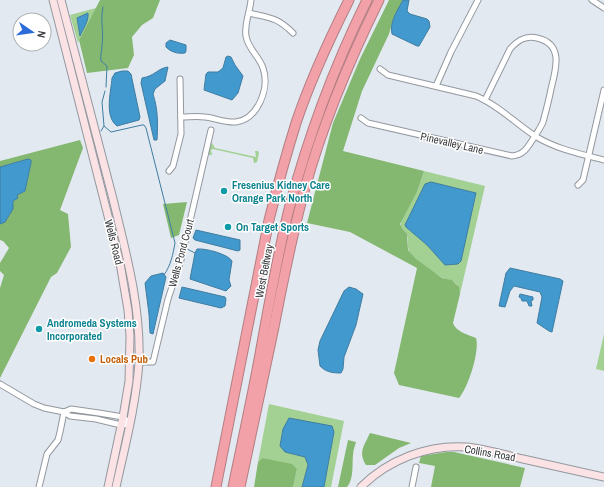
<svg xmlns="http://www.w3.org/2000/svg" width="604" height="487" font-family="'Archivo Narrow',sans-serif">
<style>
.green{fill:#a3d093;fill-rule:evenodd}
.forest{fill:#84b871}
.water{fill:#4199cd;stroke:#3f7da2}
.lines{fill:none;stroke-linecap:round;stroke-linejoin:round}
.stream{stroke:#3f7da2;stroke-width:1}
.street-casing{stroke:#93989f;stroke-width:7}
.secondary-casing{stroke:#93989f;stroke-width:9}
.highway-casing{stroke:#b27e83;stroke-width:11}
.street{stroke:#fff;stroke-width:5}
.secondary{stroke:#fbe3e5;stroke-width:7}
.highway{stroke:#f3a1a8;stroke-width:9}
.culture-dot{fill:#0f9aa8;stroke:#fff;stroke-width:1.5}
.food-dot{fill:#e8710a;stroke:#fff;stroke-width:1.5}
.labels{text-anchor:middle;stroke-width:3;stroke-linejoin:round;paint-order:stroke}
.street-label{font-size:11px;fill:#3a3c3f;stroke:#fff}
.culture-label{font-size:11px;font-weight:bold;fill:#0d838f;stroke:#fff;text-anchor:start}
.food-label{font-size:11px;font-weight:bold;fill:#c56008;stroke:#fff;text-anchor:start}
</style>
<rect width="100%" height="100%" fill="#e3e9f0"/>
<g class="green">
<polygon points="96,8 79,40 78,43 70,15"/>
<polygon points="212,143 215,148 256,157 255,151 258,151 259,153 257,162 255,163 254,163 253,158 213,149 211,150 212,155 209,155 208,154 210,144"/>
<path d="M424,171L485,186L460,294C459,289 458,284 453,281C449,279 444,279 441,277C431,271 415,262 409,251C407,246 409,240 407,235C405,228 398,229 402,219L417,192ZM476,196L445,265L427,245L406,227Z"/>
<polygon points="604,334 604,371 596,369"/>
<polygon points="269,404 344,421 331,487 324,487 334,432 285,452 305,457 308,465 302,487 293,487 297,469 262,458 258,462"/>
</g>
<g class="forest">
<polygon points="100,0 160,0 153,18 142,25 132,37 134,55 128,68 87,73 79,40"/>
<path d="M389,0H403L393,20L389,34L362,91L343,151L424,171L417,192L400,224L402,228L407,234L408,250L416,259L442,278L452,280L459,287L460,294L453,323C455,331 468,335 476,338C480,351 468,388 459,398L399,385L394,373L417,268L350,232L307,223L333,123L360,59Z"/>
<path d="M80,140L83,148L60,210L68,214L71,247L57,273L51,277L0,378V288L4,275L0,271V263L9,248L3,241L0,240V224C8,222 14,209 13,201L18,198L17,195L25,191L31,164V160L28,159L0,167V161Z"/>
<polygon points="187,202 179,235 171,238 163,204"/>
<path d="M370,433L411,443L399,448L375,465H366C358,452 364,446 370,433Z"/>
<path d="M348,440L356,442C355,446 353,450 353,455C352,465 354,479 347,487H338Z"/>
<polygon points="446,452 454,452 525,468 520,487 431,487 435,466 419,463 421,456"/>
<polygon points="262,458 292,464 297,469 293,487 254,487 258,462"/>
</g>
<g class="water">
<path d="M403,0H409L407,11L410,14L427,19L429,21L430,27L419,46H417L392,34C389,22 398,10 403,0Z"/>
<path d="M88,13C89,21 83,29 80,36L77,18Z"/>
<path d="M170,40L186,45V51L185,53C177,54 171,52 166,47V43Z"/>
<polygon points="228,56 231,57 235,65 243,76 238,93 232,100 204,90 206,74 208,72 218,72 223,68 226,57"/>
<path d="M168,67L165,81L155,89L153,94C158,109 158,124 157,140H154L141,83L142,78C155,76 158,68 168,67Z"/>
<path d="M122,71H128L131,74L140,117L139,120L117,126C104,116 111,92 112,78L115,73Z"/>
<polygon points="28,159 31,160 31,163 25,191 17,195 18,198 13,201 13,209 5,222 0,224 0,167"/>
<polygon points="431,182 476,193 461,261 458,264 445,265 427,245 406,227 405,225 425,184"/>
<polygon points="196,230 240,240 240,250 238,251 195,240 193,238"/>
<path d="M197,249C205,248 228,254 232,261L229,280L231,286L226,291L190,279L195,253Z"/>
<polygon points="510,268 560,279 563,281 552,332 549,331 537,323 542,297 540,292 514,286 510,291 505,307 499,306 506,273"/>
<polygon points="163,273 166,277 153,334 150,333 149,314 145,283 151,276"/>
<polygon points="182,287 225,297 226,299 225,306 221,308 179,298"/>
<path d="M349,287L356,289L363,294L356,325L344,357L343,369L341,373C332,373 326,372 320,366L318,350L320,341L344,291Z"/>
<polygon points="520,294 533,297 533,300 531,301 532,306 529,306 527,301 522,301 521,298 519,297"/>
<polygon points="289,418 332,426 334,432 324,487 302,487 308,465 305,457 285,452 280,446 283,429"/>
</g>
<g class="lines">
<g class="stream">
<path d="M103,7C100,20 104,32 102,45C102,51 100,55 101,61L107,66L106,87"/>
<polyline points="104,126 102,102 105,91"/>
<path d="M101,131L104,126L111,132L142,125H144L146,128L175,243C173,254 171,265 164,275"/>
<polyline points="187,249 195,253"/>
</g>
<g class="street-casing">
<g id="street">
<polyline points="592,0 604,8"/>
<path d="M249,13C270,18 277,17 293,33"/>
<path d="M380,69L388,75L476,96C498,105 515,123 535,136C556,149 580,154 604,160"/>
<polyline points="436,86 451,52 478,0"/>
<path d="M181,117C189,117 197,116 205,117C215,118 225,123 236,122C258,119 270,88 263,68C259,56 248,49 246,36C244,24 250,12 251,0"/>
<path d="M361,118L368,123L512,156C525,155 528,146 535,136C538,131 541,127 543,122C546,111 549,100 551,89C556,69 564,44 537,38C525,35 517,41 510,49L485,100"/>
<polyline points="169,171 173,166 181,134 180,79"/>
<polyline points="578,185 583,180 604,90"/>
<polyline points="139,362 153,362 168,299 181,260 211,130"/>
<polyline points="0,384 34,404 44,408 64,412 70,416 96,419 121,425 130,424 123,417 99,413 71,409 64,412"/>
<polyline points="39,487 47,454 58,440 60,432 64,412"/>
<polyline points="412,487 416,467"/>
</g>
</g>
<g class="secondary-casing">
<g id="secondary">
<polyline points="53,0 120,263 128,310 130,336 129,381 123,417 108,487"/>
<path d="M61,0C78,66 96,132 113,199C126,253 141,306 139,362C136,405 125,446 116,487"/>
<path d="M361,487C388,460 428,444 467,447C486,449 505,455 523,459C550,465 577,471 604,477"/>
</g>
</g>
<g class="highway-casing">
<g id="highway">
<path d="M216,487L269,220C277,188 286,155 296,123C310,81 329,40 349,0"/>
<path d="M233,487C242,443 252,398 260,354C269,305 277,257 289,209C308,137 334,67 367,0"/>
<path d="M240,487C251,434 263,380 274,327C283,281 292,234 305,188C323,123 349,61 379,0"/>
</g>
</g>
<use href="#street" class="street"/>
<use href="#secondary" class="secondary"/>
<use href="#highway" class="highway"/>
</g>
<g class="culture-dot">
<circle cx="224" cy="191" r="4"/>
<circle cx="228" cy="227" r="4"/>
<circle cx="39" cy="329" r="4"/>
</g>
<circle class="food-dot" cx="92" cy="359" r="4"/>
<g class="labels">
<g class="street-label">
<text transform="translate(452 143) rotate(13)" y="4">Pinevalley Lane</text>
<text transform="translate(114 242) rotate(76)" y="4">Wells Road</text>
<text transform="translate(181 253) rotate(-75)" y="4">Wells Pond Court</text>
<text transform="translate(264 271) rotate(-79)" y="4">West Beltway</text>
<text transform="translate(490 453) rotate(10)" y="4">Collins Road</text>
</g>
<g class="culture-label">
<text x="232" y="189">Fresenius Kidney Care<tspan x="232" dy="13">Orange Park North</tspan></text>
<text x="236" y="231">On Target Sports</text>
<text x="47" y="327">Andromeda Systems<tspan x="47" dy="13">Incorporated</tspan></text>
</g>
<g class="food-label">
<text x="100" y="363">Locals Pub</text>
</g>
</g>
<g transform="translate(32 32) rotate(103)"><circle r="19" fill="#ffffff" stroke="#b0b1b2"/>
<path d="M0-3L7 15L0 10L-7 15Z" fill="#2c6cda"/>
<text y="-6" font-size="11" font-weight="bold" text-anchor="middle" fill="#3a3c3f">N</text>
</g>
</svg>
